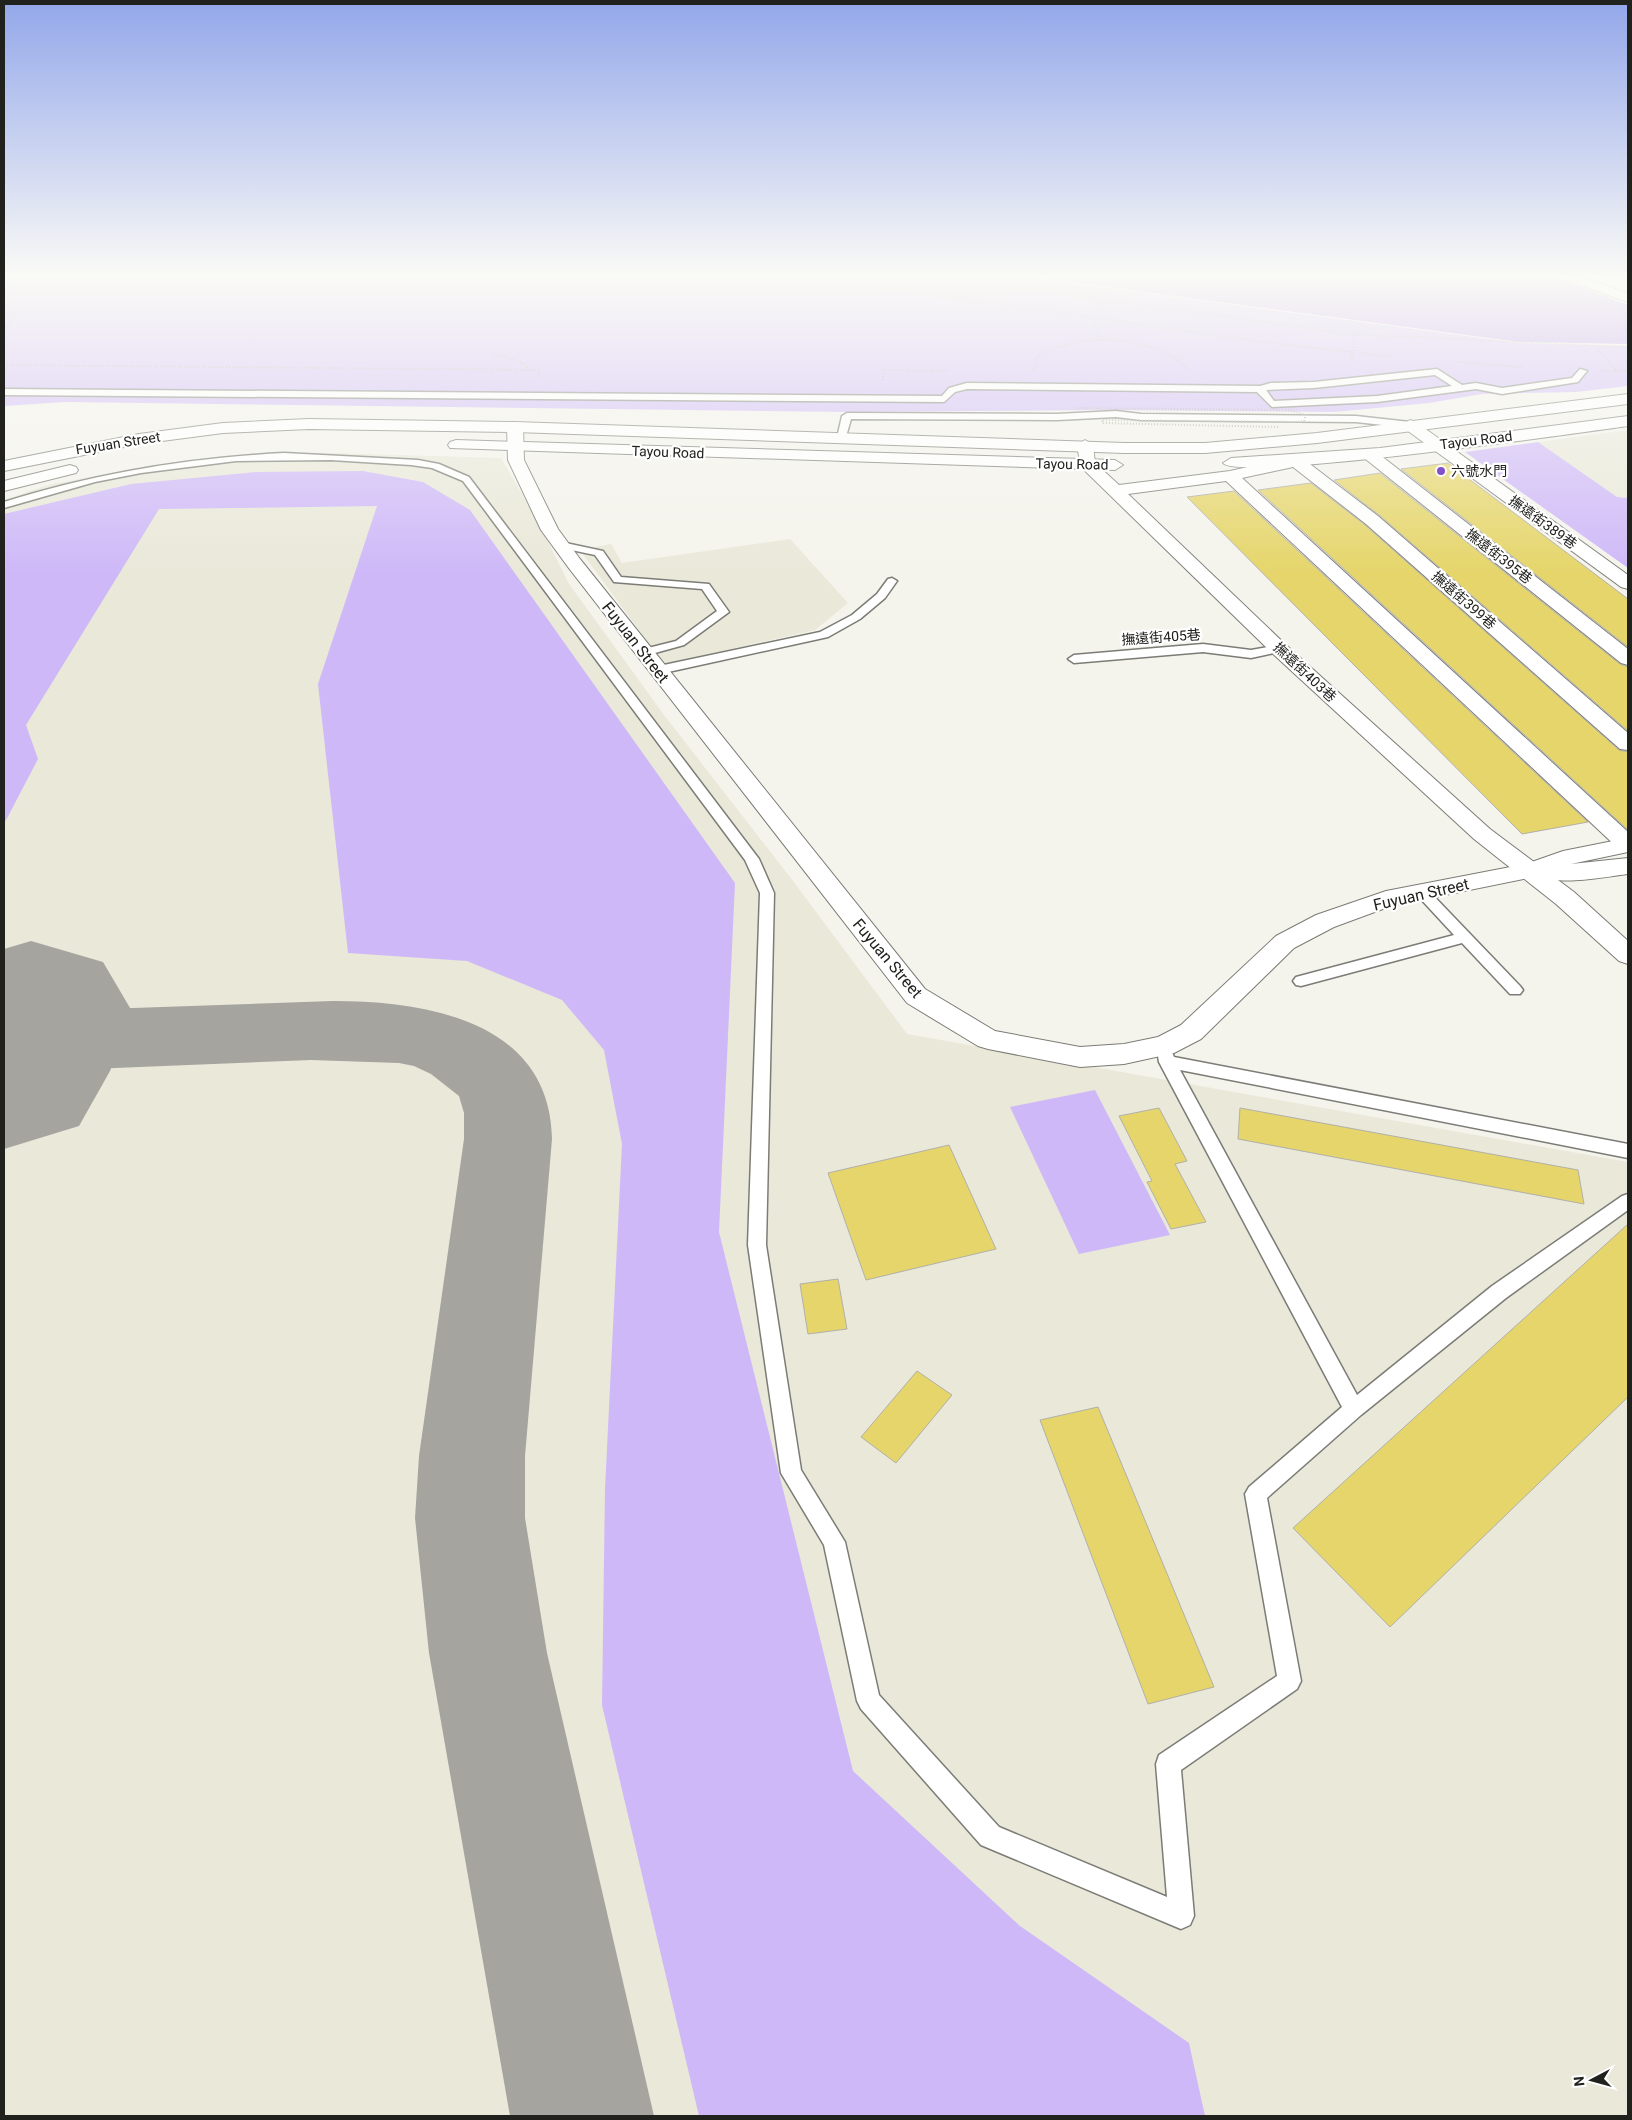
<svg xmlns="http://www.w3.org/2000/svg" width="1632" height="2120" font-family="Roboto,'Noto Sans TC',sans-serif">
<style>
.built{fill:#e9e8d9}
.green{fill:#ceb8f8}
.water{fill:#b594ed}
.pier{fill:#f4f3ec}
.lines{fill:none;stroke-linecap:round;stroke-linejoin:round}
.taxiway{fill:#a5a49f;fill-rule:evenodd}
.runway{fill:#a5a49f;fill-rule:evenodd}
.building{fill:#e5d56a;stroke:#b1b0aa}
.service-casing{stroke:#7c7c76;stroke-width:3}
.minor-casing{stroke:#7c7c76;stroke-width:2}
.tertiary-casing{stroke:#7c7c76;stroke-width:2}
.secondary-casing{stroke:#7c7c76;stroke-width:2}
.path{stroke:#afafa9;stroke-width:2;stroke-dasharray:1 2;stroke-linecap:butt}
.service{fill:#fff;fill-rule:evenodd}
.minor{fill:#fff;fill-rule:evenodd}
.tertiary{fill:#fff;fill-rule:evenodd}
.secondary{fill:#fff;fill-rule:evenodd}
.path-bridge{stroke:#afafa9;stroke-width:2;stroke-dasharray:1 2;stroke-linecap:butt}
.poi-dot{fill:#8350c8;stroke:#fff;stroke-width:2}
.labels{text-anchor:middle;stroke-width:4.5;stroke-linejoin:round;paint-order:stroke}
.far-street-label{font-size:14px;fill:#21211e;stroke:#fff}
.far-poi-label{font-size:14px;fill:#21211e;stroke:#fff;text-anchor:start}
.street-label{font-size:16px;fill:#21211e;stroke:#fff}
</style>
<rect width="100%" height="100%" fill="#f4f3ec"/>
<g class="built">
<polygon points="1628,430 1628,498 1617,497 1538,442"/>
<polygon points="334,453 501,458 536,518 569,584 664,715 793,881 907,1034 1628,1162 1628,2116 4,2116 4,500 47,485 147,466 245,455"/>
<polygon points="790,539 848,603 815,630 664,664 580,550 611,544 622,563"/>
</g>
<g class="green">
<polygon points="4,278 1033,278 1519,343 1628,346 1628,386 1576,392 1482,394 1429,403 1334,412 1108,410 846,412 65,402 4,406"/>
<polygon points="1538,442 1617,497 1628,498 1628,568 1465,452"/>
<polygon points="363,471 423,482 470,510 735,883 719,1232 853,1771 1020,1926 1189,2043 1205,2116 699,2116 602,1705 605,1489 622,1144 604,1050 562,1000 467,961 348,953 318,684 377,506 159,509 26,725 38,759 4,824 4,514 131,484 256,472"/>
<polygon points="1095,1090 1170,1235 1079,1254 1010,1107"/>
</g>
<polygon class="water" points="1040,278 1628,278 1628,344 1519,342"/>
<polygon class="pier" points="1559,278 1623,278 1628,280 1628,305"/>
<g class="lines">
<path class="taxiway" d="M333,1001C427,1001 550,1021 552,1139L525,1456V1518L547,1653L654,2116H510L429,1653L415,1518L419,1456L464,1139V1113L459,1096L431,1074L414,1066L399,1063L311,1060L17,1072L4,1068V1016L17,1012Z"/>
<polygon class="runway" points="31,941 103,962 133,1013 110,1071 79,1126 4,1149 4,949"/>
</g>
<g class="building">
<polygon points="1448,463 1628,599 1628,647 1401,469"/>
<polygon points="1380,473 1620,664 1628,667 1628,731 1379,515 1334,480"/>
<polygon points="1311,483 1365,525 1619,750 1628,752 1628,830 1258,490"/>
<polygon points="1234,491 1588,822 1522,834 1187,497"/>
<polygon points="1159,1108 1187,1161 1175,1164 1206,1222 1171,1229 1147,1182 1152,1181 1119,1116"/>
<polygon points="1240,1108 1578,1170 1584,1204 1238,1139"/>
<polygon points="949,1145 996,1249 866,1280 828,1173"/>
<polygon points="1628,1224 1628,1397 1390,1627 1293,1528"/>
<polygon points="838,1279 847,1329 808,1334 800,1284"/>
<polygon points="917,1371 952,1395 896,1463 861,1437"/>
<polygon points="1098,1407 1214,1687 1148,1704 1040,1420"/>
</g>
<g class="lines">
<g class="service-casing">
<g id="service">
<path d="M1437,369L1462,385L1476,383L1502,388L1572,378L1580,369L1587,371L1578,382L1502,394L1476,389L1377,402L1272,407L1257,392L967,389L955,392L944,402L4,395V389L942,396L949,388L967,383L1260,386L1271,383L1314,382ZM1435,375L1452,386L1377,396L1274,401L1266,390L1314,388Z"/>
<polygon points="1116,411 1141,414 1356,416 1410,422 1415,425 1410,428 1356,422 1141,420 1116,417 1057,420 851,419 845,440 837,438 842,416 847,413 1057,414"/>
<path d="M284,453L418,460L439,464L469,477L759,859L774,893L766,1245L801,1470L845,1542L879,1695L999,1827L1167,1897L1156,1764L1159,1755L1277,1676L1245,1494L1249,1487L1342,1407L1159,1062L1158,1056L1160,1052H1172L1174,1057L1628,1144V1158L1180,1070L1357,1395L1492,1286L1622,1196L1628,1194V1210L1506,1298L1361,1415L1267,1498L1301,1681L1297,1689L1181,1770L1194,1916L1190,1925L1181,1929L981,1845L861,1709L857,1701L824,1545L781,1473L748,1245L760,893L745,860L463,481L432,468L411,465L331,460L236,461L141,473L95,482L4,508V502C96,473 188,458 284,453Z"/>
<polygon points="561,542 603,551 621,577 709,584 729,612 684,645 644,656 640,654 640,650 676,641 717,611 702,589 614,582 595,555 557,547 557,543"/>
<polygon points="892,578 897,581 885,598 860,619 828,637 659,674 653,670 659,666 820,632 852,615 877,594 888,579"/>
<polygon points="1203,644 1251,650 1279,645 1285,649 1283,651 1251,658 1203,652 1074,663 1068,659 1074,655"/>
<polygon points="1422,887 1427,889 1520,986 1523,990 1520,994 1510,994 1462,943 1301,986 1296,985 1293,981 1296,977 1454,935 1417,895 1415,892"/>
</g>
</g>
<g class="minor-casing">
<g id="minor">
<polygon points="1410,420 1416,422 1628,575 1628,589 1621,587 1404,428 1402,425"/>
<polygon points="1085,440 1093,445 1095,463 1119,485 1230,471 1296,456 1302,458 1378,516 1628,733 1628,750 1620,749 1366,524 1293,467 1242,478 1628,832 1628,852 1620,850 1226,481 1128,494 1286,645 1490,829 1574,892 1628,941 1628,964 1619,961 1556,904 1474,839 1272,653 1081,467 1077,445"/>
<polygon points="1369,449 1375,451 1628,649 1628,665 1621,663 1363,457 1361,454 1363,451"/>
</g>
</g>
<g class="tertiary-casing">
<path id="tertiary" d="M515,422L523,427L524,460L558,529L580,559L925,989L995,1031L1080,1047L1124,1044L1158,1037L1181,1025L1276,936L1316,915L1386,891L1526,864L1563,851L1628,838V852L1571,864L1628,858V874C1611,876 1555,887 1543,875L1391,906L1334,927L1294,948L1201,1039L1174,1053L1124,1064L1080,1067L988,1049L978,1046L907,1003L568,567L541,530L508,460L507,427Z"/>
</g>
<g class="secondary-casing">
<g id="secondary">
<polygon points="1569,278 1586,278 1628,294 1628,302 1570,281"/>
<polygon points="1628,394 1628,404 1317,443 1205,453 1124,453 515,432 309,429 223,433 139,444 4,471 4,461 139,434 223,423 309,419 515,422 1124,443 1205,443 1317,433"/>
<path d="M1628,416V426C1584,432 1236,482 1223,463L1231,458L1380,448Z"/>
<polygon points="456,440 1115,460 1123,465 1115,470 450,448 448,445 450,442"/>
<polygon points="70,465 76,467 78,470 76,473 4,491 4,481"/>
</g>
</g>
<g class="path">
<polyline points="816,278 1272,343 1385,356"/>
<polyline points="952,278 1350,334 1628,347"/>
<polyline points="879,285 889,278"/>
<polyline points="4,314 18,313 4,329"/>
<polyline points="1355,335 1352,359 1355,361"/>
<polyline points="1102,340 1091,317 1104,299"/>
<polyline points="1597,348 1617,371"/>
<polyline points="495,353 527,365 527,370"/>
<polyline points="1458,362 1522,367"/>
<polyline points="4,365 540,370 538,377"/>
<path d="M1034,369L1038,356C1080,331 1153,334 1188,369"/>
<polyline points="1603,371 1628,371"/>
<polyline points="883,380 883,370 946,371"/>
</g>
<use href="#service" class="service"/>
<use href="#minor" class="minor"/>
<use href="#tertiary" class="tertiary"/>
<use href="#secondary" class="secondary"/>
<polyline class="path-bridge" points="1078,408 1289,410 1306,415 1304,421 1297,422 1102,420 1102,423 1278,427"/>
</g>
<linearGradient id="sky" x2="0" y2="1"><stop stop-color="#93a7ea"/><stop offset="0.48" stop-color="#fafaf6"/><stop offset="1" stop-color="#fafaf6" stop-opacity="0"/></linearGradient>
<rect width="1632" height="575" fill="url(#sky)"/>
<circle class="poi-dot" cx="1441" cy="471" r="5"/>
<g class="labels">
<g class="far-street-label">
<text transform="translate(1476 440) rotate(-7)" y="5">Tayou Road</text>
<text transform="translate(118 443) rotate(-9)" y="5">Fuyuan Street</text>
<text transform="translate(668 452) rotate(2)" y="5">Tayou Road</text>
<text transform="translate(1072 464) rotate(1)" y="5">Tayou Road</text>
<text transform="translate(1543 522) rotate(36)" y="5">撫遠街389巷</text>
<text transform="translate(1499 556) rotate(38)" y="5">撫遠街395巷</text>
<text transform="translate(1464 600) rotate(41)" y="5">撫遠街399巷</text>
<text transform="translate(1161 637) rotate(-4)" y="5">撫遠街405巷</text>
<text transform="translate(1305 672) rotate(43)" y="5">撫遠街403巷</text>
</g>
<g class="far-poi-label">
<text x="1451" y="476">六號水門</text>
</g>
<g class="street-label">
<text transform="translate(636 642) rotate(52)" y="6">Fuyuan Street</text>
<text transform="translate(1421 894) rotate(-13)" y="6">Fuyuan Street</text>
<text transform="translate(888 958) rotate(50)" y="6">Fuyuan Street</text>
</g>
</g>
<rect width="1632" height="2120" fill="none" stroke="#21211e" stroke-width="10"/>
<g transform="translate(1592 2080) rotate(264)" stroke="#ffffff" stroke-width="4" paint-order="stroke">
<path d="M0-4L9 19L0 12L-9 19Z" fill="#21211e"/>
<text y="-8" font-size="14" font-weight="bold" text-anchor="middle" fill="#21211e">N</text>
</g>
</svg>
